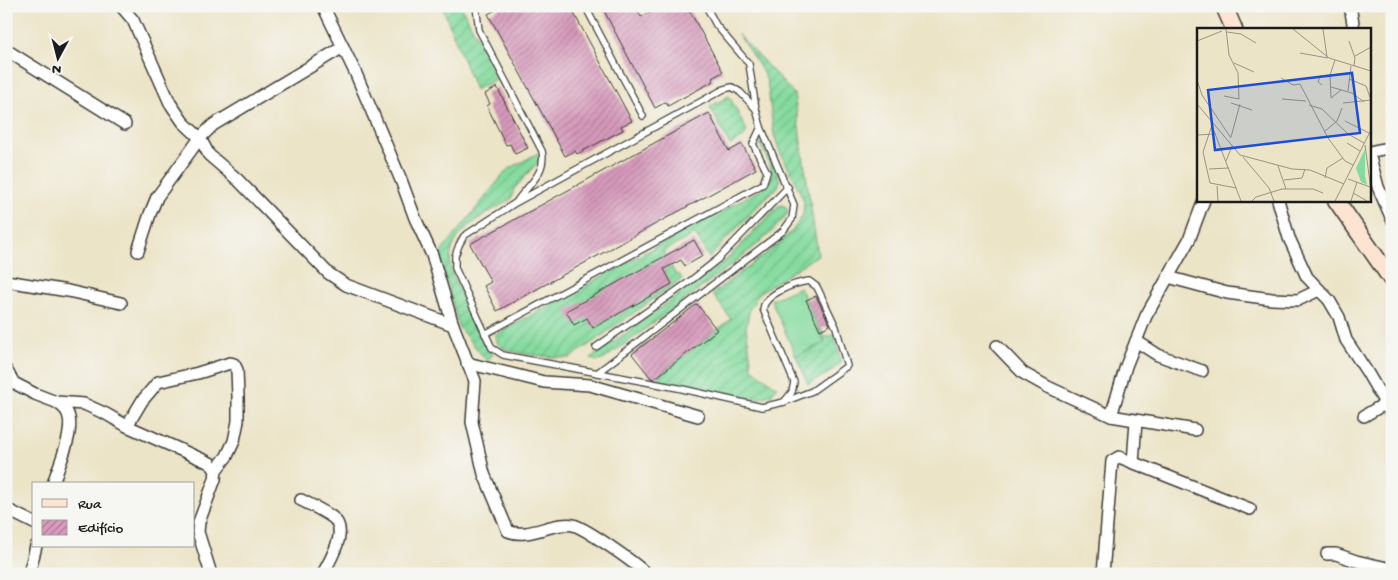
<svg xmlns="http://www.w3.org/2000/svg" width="1398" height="580" font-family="'Gochi Hand',sans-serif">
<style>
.grass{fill:#85db9f;stroke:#507c5e}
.garden{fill:url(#garden-furrows);stroke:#507c5e}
.building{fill:url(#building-hatch)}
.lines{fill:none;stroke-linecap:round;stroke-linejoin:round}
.lane-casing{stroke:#3b3a36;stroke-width:8}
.street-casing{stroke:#3b3a36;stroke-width:14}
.secondary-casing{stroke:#3b3a36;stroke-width:19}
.lane{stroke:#fff;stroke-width:5.5}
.street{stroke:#fff;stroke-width:11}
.secondary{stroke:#fde3d1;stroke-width:16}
.inset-road{fill:none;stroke:#999483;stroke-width:1}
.view{fill:#1d4ed8;fill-opacity:0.15;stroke:#1d4ed8;stroke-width:2.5}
.inset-edge{fill:none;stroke:#1c1c1c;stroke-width:2.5}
</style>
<defs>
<pattern id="garden-furrows" width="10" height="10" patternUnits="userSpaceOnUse" patternTransform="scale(1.25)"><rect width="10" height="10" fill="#85db9f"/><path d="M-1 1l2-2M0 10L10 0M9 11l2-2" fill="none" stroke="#72bb88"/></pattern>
<pattern id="building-hatch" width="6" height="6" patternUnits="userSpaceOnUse" patternTransform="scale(1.25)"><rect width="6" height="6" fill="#d79abc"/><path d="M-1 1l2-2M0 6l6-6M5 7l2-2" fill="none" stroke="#ae7d98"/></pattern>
</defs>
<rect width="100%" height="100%" fill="#f6f6f2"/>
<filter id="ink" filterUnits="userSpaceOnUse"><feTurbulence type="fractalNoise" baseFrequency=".02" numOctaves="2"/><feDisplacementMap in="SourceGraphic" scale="10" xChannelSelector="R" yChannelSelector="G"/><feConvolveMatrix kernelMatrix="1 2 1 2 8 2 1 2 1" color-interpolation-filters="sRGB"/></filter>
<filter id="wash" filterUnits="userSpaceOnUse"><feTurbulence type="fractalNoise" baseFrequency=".0096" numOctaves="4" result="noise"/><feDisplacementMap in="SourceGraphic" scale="20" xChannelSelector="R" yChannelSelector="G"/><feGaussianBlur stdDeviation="1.12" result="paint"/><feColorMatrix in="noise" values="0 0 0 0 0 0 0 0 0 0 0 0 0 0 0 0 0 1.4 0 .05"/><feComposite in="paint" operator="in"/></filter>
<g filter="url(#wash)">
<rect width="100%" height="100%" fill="#ece4c7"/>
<polygon class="grass" points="800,287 825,343 796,356 771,300"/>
<g class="garden">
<polygon points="442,6 461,6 498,78 475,90"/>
<polygon points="738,34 794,94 818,255 760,292 750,308 746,327 752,368 777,387 771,395 760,398 739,398 675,383 653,380 731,319 712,294 776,246 793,230 803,215 804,201 792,174 780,152 774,135 767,81 760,67"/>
<polygon points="729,96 747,131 744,137 730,145 710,107"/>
<path d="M759,143H761C766,152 782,175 779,184C778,189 774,191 770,193L709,258L695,234L663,252L676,275L679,274L682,279L570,358C557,358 514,354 503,348C498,346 496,341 495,335L765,187C780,174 766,158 759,143Z"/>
<path d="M538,153L540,156L539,161L514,189L511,199C484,216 441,233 452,273L482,342L493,354L487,361L459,328L440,257L442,251L507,170Z"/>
<path d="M782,205L786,207L788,212C775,233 752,248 732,264C690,297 646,328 603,360L597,361L591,358L724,262L778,206Z"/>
<polygon points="821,329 825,338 835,334 841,363 829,373 808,384 796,356 825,343 819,330"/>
</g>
<g id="blocks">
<g class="building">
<polygon points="503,6 570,6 632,121 621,126 623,130 577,154 575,151 565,156 488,14"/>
<polygon points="608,6 636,6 641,17 661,6 687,6 723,72 712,78 714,81 684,97 668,106 666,102 655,108 603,9"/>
<polygon points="497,87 528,148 515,154 510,144 506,145 487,106 490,104 485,94"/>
<polygon points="709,113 729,151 742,144 756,169 497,311 484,286 491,282 470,244"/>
<polygon points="694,240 703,256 685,266 681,260 664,269 672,284 593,328 587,318 574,325 566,311"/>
<polygon points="816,296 830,325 820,330 806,300"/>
<polygon points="697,304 717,330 654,379 651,378 632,354"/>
</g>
</g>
</g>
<g filter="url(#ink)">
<use href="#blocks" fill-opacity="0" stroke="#3b3a36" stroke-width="1"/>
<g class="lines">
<g class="lane-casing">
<g id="lane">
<path d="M476,6L479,30L542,151C547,172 528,185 517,201"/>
<polyline points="585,6 643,116"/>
<polyline points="756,109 740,92 732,87 724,89 515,203 464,236 459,245 455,256 455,268 492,348 503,355 678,388 762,407 784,402"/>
<path d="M809,281L817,287L836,327L847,366L812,391L784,402L792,392L794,382L763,309C765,294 794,283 809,281Z"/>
<polyline points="485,334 763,184 767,172 753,144 761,127"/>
<polyline points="596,347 689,282 718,259 788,187"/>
<polyline points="597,373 783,231 792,219 794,205 761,127 756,109 749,64 716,25 706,6"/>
</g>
</g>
<g class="street-casing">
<g id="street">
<polyline points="121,6 133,20 170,103 183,122 200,138 209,155 238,180 328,273 346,285 453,325"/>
<path d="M323,6L356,74L401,180L415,218L432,255L453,325L475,381L472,422L484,474L508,531C525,538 544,527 561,525C564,525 569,524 573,525C584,527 637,564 646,574"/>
<polyline points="1350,6 1354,29"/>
<polyline points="6,50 125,124"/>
<polyline points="1369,152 1392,147"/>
<polyline points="1369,154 1378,187 1392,219"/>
<polyline points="1278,200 1289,238 1307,277 1329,300 1339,317 1346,340 1367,372 1392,415"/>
<polyline points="138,251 150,214 157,197 200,138 213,125 343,47"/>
<polyline points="1168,277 1227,293 1272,299 1298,300 1319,290"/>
<polyline points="6,281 68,291 121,303"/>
<polyline points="1136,341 1158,355 1202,371"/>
<polyline points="997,346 1023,373 1048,387 1111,416 1195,430"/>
<polyline points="467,363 544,382 590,385 698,416"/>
<polyline points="6,370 14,383 35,394 56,402 84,404 106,414 127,426 210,463 216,470"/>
<polyline points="1111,416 1126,366 1146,316 1189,240 1204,200"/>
<polyline points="1364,416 1381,406 1392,407"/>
<polyline points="127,426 142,401 158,382 198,373 230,363 234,364 237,370 238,396 238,421 234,441 227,456 216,470 215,479 199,522 198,532 211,574"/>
<polyline points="1133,463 1136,421"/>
<path d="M53,484C58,466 79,425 65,409C63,407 59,404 56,402"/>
<path d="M301,500C311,505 322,510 332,517C350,530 330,559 323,574"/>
<polyline points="6,509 34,523"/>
<polyline points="1327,554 1336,554 1356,561 1392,569"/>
<polyline points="29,574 36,546"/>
<polyline points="1103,574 1112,461 1119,457 1250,509"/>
</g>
</g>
<g class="secondary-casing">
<g id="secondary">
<polyline points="1224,6 1234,29"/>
<polyline points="1336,200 1392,280"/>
</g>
</g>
<use href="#lane" class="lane"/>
<use href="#street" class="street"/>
<use href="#secondary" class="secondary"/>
</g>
</g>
<g transform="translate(1197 28)">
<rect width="174" height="174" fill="#ece4c7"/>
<path d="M168,121V148L170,157L164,154L159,140Z" fill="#85db9f"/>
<path class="inset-road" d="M96,1L132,30L174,43M126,1L130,29M30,4L44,6L59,15M0,13L25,3M152,13L158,30L157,38M103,25L131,30M158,28L174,19M138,32L133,47L134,70L144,62M37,35L57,44M84,50L96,57L103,56L131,110L148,133L156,137M0,52L5,67L34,110M125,57L121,54L123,48L133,47M134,59L155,65L167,74M151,63L154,38M27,68L42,71L41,45L32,27L29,1M85,71L109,73M34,75L55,82M146,75L174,72L169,58L152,51M0,76L43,127L95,141L113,142L147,156M112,77L125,81L151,106L167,115M148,93L172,105M15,97L6,124L13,155L39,160M15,98L44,173M127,104L140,93L145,80M0,107L19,106M34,109L43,76M150,115L163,123M168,117L174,162M46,129L72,160L77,173M29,133L35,118M81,138L89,161M12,141L32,140M128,150L130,140L146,130M151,151L173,159M87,152L105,150L108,141M20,158L21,173M156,165L170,173M55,173L59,169L85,161H116L126,165M138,173L174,102M154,173L160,154"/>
<path class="view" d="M155,45L163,105L18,122L11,62Z"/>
<rect width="174" height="174" class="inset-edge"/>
</g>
<rect width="1398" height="580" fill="none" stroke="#f6f6f2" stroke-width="25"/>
<rect x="32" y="482" width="162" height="65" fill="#f6f6f2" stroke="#9f9f9c"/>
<rect x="42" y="499" width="25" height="8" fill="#fde3d1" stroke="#9f9f9c"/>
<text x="78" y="508" font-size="15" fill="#1c1c1c">Rua</text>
<rect x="42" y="520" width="25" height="15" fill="url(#building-hatch)" stroke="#9f9f9c"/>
<text x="78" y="532" font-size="15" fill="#1c1c1c">Edifício</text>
<g transform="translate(58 58) rotate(187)" stroke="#f6f6f2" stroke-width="4" paint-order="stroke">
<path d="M0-4L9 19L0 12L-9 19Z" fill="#1c1c1c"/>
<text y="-8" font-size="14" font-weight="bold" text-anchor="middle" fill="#1c1c1c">N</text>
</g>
</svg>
